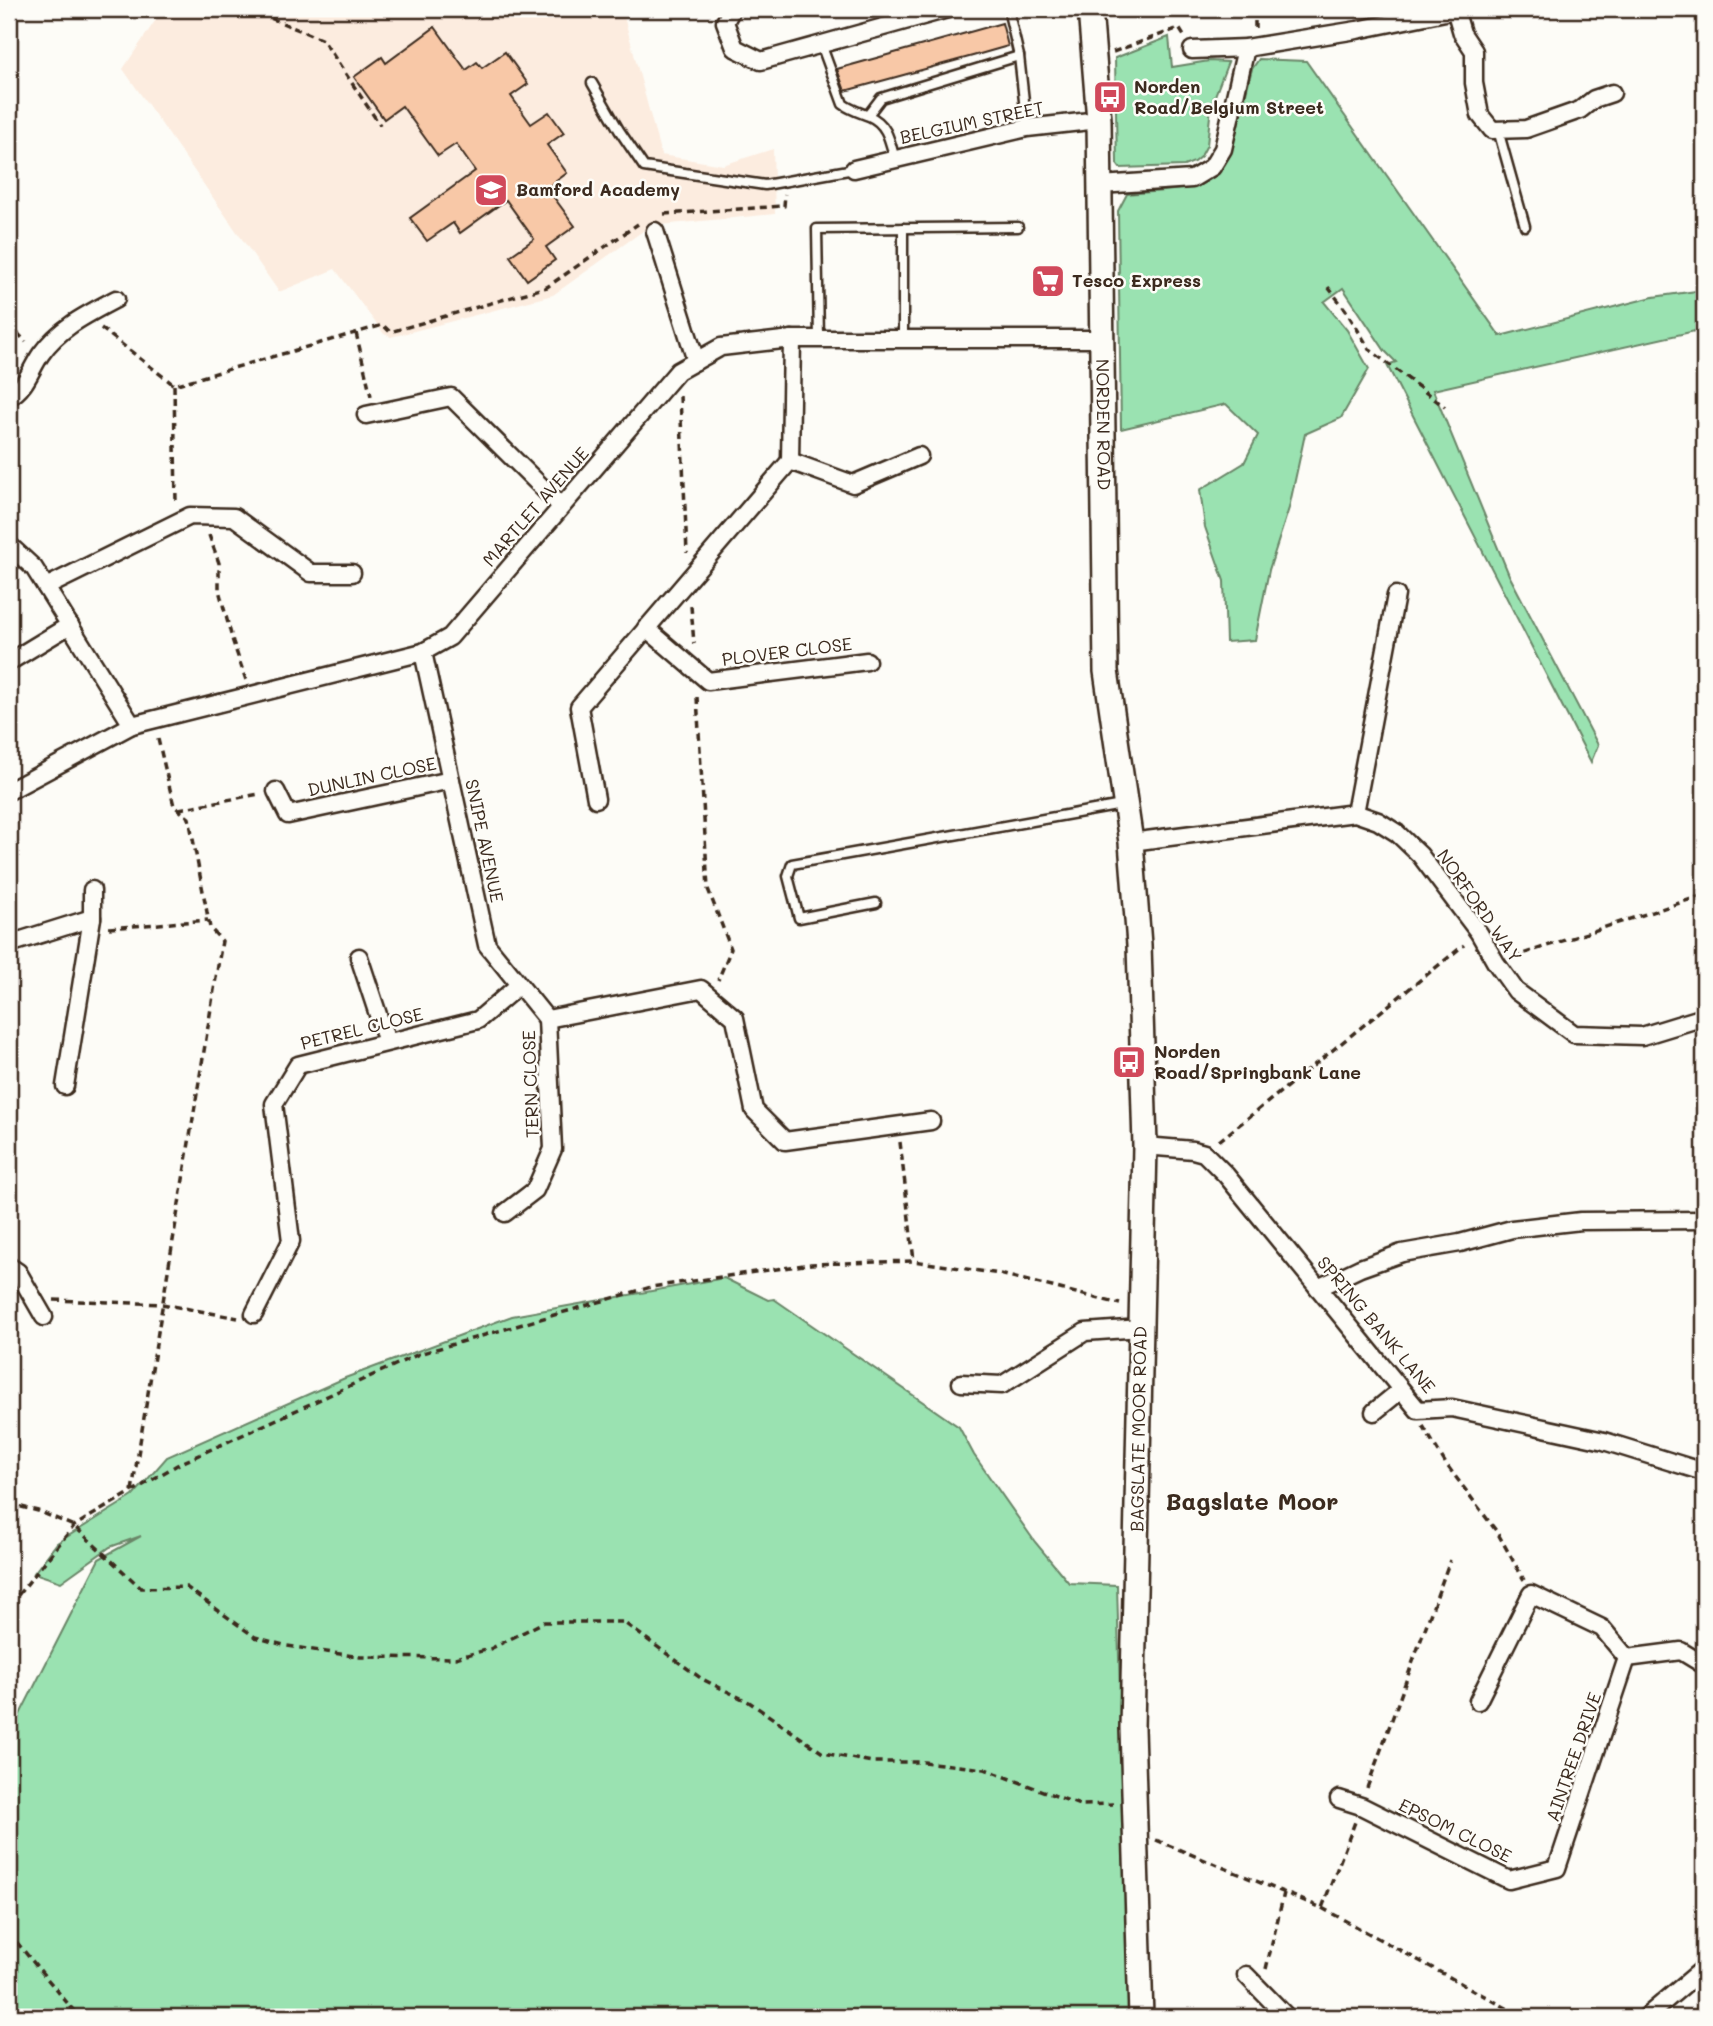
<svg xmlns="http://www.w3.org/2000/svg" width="1713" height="2026" font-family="Mali,sans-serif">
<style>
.built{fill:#fcecdf}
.green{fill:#9ae2b1;stroke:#6a8668;stroke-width:2}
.building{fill:#f8c8a7;stroke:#3b2a1e;stroke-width:2}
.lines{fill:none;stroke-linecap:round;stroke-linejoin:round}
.lane-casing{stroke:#3b2a1e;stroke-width:13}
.street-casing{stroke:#3b2a1e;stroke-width:21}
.secondary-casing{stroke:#3b2a1e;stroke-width:28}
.path{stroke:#3b2a1e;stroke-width:3.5;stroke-dasharray:7 5;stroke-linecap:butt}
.lane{stroke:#fdfcf7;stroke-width:8}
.street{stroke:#fdfcf7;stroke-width:16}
.secondary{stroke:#fdfcf7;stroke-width:23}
.labels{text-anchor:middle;stroke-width:5;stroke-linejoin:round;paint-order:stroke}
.poi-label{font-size:18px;font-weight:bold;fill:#3b2a1e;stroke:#fdfcf7;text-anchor:start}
.street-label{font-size:18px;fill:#3b2a1e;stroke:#fdfcf7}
.district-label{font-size:24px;font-weight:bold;fill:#3b2a1e;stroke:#fdfcf7}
</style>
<rect width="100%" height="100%" fill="#fdfcf7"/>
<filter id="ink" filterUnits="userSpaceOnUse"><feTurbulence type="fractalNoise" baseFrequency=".0143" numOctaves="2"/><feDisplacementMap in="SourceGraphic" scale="14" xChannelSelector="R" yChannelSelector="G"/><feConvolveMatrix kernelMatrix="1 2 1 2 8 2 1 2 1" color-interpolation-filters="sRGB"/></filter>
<g filter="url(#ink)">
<polygon class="built" points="163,9 622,9 661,155 723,165 773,149 775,214 650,226 553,295 391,337 384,334 335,269 279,292 123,69"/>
<g class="green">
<polygon points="1169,37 1172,67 1209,61 1228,62 1211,106 1207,145 1201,156 1194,162 1184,166 1120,168 1117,164 1115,58"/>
<path d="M1259,59L1306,61L1500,336L1653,297L1704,290V329L1433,390L1509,575L1598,745L1591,762L1387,365L1396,362L1385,351L1343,288L1324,302L1347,330L1369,369L1341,418L1305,434L1289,508L1269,570L1255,640L1226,642L1224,581L1205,527L1200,490L1244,463L1258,435L1226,404L1121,429L1118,211L1127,194C1145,192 1183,191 1198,185C1235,168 1242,104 1252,69Z"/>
<polygon points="724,1278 768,1300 774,1299 959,1427 974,1455 1035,1542 1069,1583 1117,1585 1129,2017 9,2017 9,1736 99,1559 141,1536 110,1547 61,1582 34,1573 57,1543 133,1496 167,1457 345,1378 512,1316"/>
</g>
<g class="building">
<polygon points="1002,23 1008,46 980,54 845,91 837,69"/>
<polygon points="435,27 466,70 477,62 482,68 505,52 528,84 511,96 531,124 549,112 564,133 547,145 567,173 547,188 575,226 546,247 555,260 527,280 510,256 534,239 506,200 460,233 453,223 427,241 410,218 475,171 456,144 438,156 402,106 384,119 354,77 382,57 386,63"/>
</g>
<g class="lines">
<g class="lane-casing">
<g id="lane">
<polyline points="1008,9 1019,56 1027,128"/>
<path d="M821,44L843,104C851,110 859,112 869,116C888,124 890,142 895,160"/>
<polyline points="592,83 619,130 644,167 765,185 854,169"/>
<polyline points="868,115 881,98 1019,56"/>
<polyline points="1498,130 1525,226"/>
<polyline points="903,228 903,339"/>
<polyline points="819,339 817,229 1018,227"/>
<polyline points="876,903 799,918 788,876 792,864 1122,805"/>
</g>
</g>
<g class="street-casing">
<g id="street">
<polyline points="732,9 725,22 735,48 761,61 948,9"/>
<polyline points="1455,9 1462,33 1474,51 1474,83 1480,115 1492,130 1526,129 1580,110 1594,99 1612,93"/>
<polyline points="1192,50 1246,48"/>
<polyline points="854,169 1027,128 1099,120"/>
<polyline points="1100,185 1192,179 1212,167 1223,149 1246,48 1357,30 1455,10"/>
<polyline points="655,231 696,361"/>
<path d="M9,397C26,388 30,370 41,354C60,327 88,314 116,299"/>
<polyline points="366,415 451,397 561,506"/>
<polyline points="790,461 792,339"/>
<polyline points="9,545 34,568 132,725"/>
<polyline points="46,587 190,516 234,517 311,573 352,573"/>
<polyline points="646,628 708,681 867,661"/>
<polyline points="423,652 487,945 547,1019"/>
<polyline points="9,662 70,625"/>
<polyline points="9,791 132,725 423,652 450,637 678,371 721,347 792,339 1101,339"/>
<polyline points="276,791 288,815 451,780"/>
<polyline points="596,799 579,707 790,461 853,484 919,456"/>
<polyline points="1355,813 1396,595"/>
<polyline points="1131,842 1355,813 1378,821 1397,833 1420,855 1479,933 1496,963 1516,991 1574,1034 1642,1036 1704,1017"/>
<polyline points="92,918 92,890"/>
<polyline points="9,944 92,918 65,1086"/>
<polyline points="359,957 387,1042"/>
<polyline points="547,1019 701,989 735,1018 754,1110 785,1141 931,1121"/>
<polyline points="1145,1146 1193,1150 1204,1153 1226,1175 1418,1410 1452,1408 1604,1441 1704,1472"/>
<polyline points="505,1213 535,1190 553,1149 547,1019"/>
<polyline points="9,1266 18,1272 44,1317"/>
<polyline points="1318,1288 1360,1268 1402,1253 1460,1243 1512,1229 1581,1221 1704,1220"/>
<polyline points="254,1314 291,1241 274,1104 298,1065 478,1020 519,985"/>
<polyline points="961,1383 1002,1385 1085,1332 1141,1328"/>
<polyline points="1374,1412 1401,1390"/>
<polyline points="1478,1701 1531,1594 1602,1628 1627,1658 1681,1651 1704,1665"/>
<polyline points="1339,1799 1361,1806 1509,1880 1557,1868 1627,1658"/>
<polyline points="1246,1975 1287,2017"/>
<polyline points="1646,2017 1704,1968"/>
</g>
</g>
<g class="secondary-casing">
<g id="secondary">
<path id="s1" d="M1090,9L1099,120L1106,671L1131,842L1139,945L1145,1146L1132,1728L1141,2017"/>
</g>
</g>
<g class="path">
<polyline points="249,9 323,40 380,125"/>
<polyline points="1255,9 1255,28"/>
<polyline points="1113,52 1179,28 1184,36"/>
<polyline points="664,214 784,206 785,194"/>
<polyline points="1328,287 1345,309 1370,350 1445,407"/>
<polyline points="9,324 26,342"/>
<polyline points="101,328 174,385 383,325 390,332 547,287 638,224"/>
<polyline points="356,333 371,396"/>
<polyline points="174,385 176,502"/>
<polyline points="680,396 687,553"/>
<polyline points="209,535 219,563 219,590 233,642 246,680"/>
<polyline points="691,606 694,644"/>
<polyline points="697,697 708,889 731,949 718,980"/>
<polyline points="179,809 259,794"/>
<polyline points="109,928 208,920"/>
<polyline points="1513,957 1704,895"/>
<polyline points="1219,1141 1464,945"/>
<polyline points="900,1142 914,1261"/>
<polyline points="54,1300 162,1304 238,1318"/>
<polyline points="1423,1426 1446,1464 1497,1532 1524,1580"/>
<polyline points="132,1491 222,941 210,928 189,818 174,806 157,735"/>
<polyline points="9,1504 38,1511 74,1526 141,1588 186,1587 255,1637 287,1646 360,1657 455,1658 490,1649 544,1622 623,1622 702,1679 749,1702 823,1753 872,1762 924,1762 985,1769 1080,1805 1113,1804"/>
<polyline points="9,1617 14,1600 74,1526 177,1465 419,1354 651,1287 811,1264 914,1261 1000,1274 1120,1304"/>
<polyline points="1367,1788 1450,1560"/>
<polyline points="1156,1840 1322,1908 1355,1822"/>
<polyline points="1322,1908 1523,2017"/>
<polyline points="9,1933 79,2017"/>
<polyline points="1266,1969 1284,1893"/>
</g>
<use href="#lane" class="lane"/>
<use href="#street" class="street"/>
<use href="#secondary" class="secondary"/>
</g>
</g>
<defs>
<g id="bus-square" transform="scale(1.75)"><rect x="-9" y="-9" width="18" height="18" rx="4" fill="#d1495b" stroke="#fdfcf7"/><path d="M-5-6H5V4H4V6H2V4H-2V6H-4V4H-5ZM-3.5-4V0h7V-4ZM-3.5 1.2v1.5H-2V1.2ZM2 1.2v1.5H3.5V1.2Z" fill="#fff"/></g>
<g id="school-square" transform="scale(1.75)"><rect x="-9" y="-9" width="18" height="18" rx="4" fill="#d1495b" stroke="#fdfcf7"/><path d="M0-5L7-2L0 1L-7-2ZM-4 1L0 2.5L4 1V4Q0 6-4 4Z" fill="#fff"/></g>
<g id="supermarket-square" transform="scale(1.75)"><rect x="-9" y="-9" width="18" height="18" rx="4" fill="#d1495b" stroke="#fdfcf7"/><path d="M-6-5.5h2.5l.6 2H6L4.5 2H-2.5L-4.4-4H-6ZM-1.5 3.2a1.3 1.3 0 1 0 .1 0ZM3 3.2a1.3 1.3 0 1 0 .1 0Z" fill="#fff"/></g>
</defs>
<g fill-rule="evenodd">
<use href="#bus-square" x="1110" y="97"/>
<use href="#school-square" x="491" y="190"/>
<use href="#supermarket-square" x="1048" y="281"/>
<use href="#bus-square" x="1129" y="1062"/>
</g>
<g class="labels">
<g class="poi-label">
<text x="1134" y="93">Norden<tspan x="1134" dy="21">Road/Belgium Street</tspan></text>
<text x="516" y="196">Bamford Academy</text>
<text x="1072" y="287">Tesco Express</text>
<text x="1154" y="1058">Norden<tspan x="1154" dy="21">Road/Springbank Lane</tspan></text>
</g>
<g class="street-label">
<text transform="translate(972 123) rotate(-12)" y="6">BELGIUM STREET</text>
<text dy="6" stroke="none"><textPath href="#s1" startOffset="416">NORDEN ROAD</textPath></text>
<text transform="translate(536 507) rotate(-49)" y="6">MARTLET AVENUE</text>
<text transform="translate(787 652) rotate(-7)" y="6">PLOVER CLOSE</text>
<text transform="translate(372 777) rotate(-12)" y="6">DUNLIN CLOSE</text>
<text transform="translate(484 841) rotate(78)" y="6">SNIPE AVENUE</text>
<text transform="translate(1479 906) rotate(55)" y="6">NORFORD WAY</text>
<text transform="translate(362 1029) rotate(-14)" y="6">PETREL CLOSE</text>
<text transform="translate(531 1084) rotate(-92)" y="6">TERN CLOSE</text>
<text transform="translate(1376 1325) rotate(50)" y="6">SPRING BANK LANE</text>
<text transform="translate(1139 1429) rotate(-89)" y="6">BAGSLATE MOOR ROAD</text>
<text transform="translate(1574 1757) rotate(-71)" y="6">AINTREE DRIVE</text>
<text transform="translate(1455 1831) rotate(26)" y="6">EPSOM CLOSE</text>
</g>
<g class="district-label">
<text x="1252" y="1510">Bagslate Moor</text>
</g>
</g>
<rect width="1713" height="2026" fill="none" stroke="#fdfcf7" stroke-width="35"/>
<rect x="18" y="18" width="1678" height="1991" fill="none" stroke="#3b2a1e" stroke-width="2.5" filter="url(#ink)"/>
</svg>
